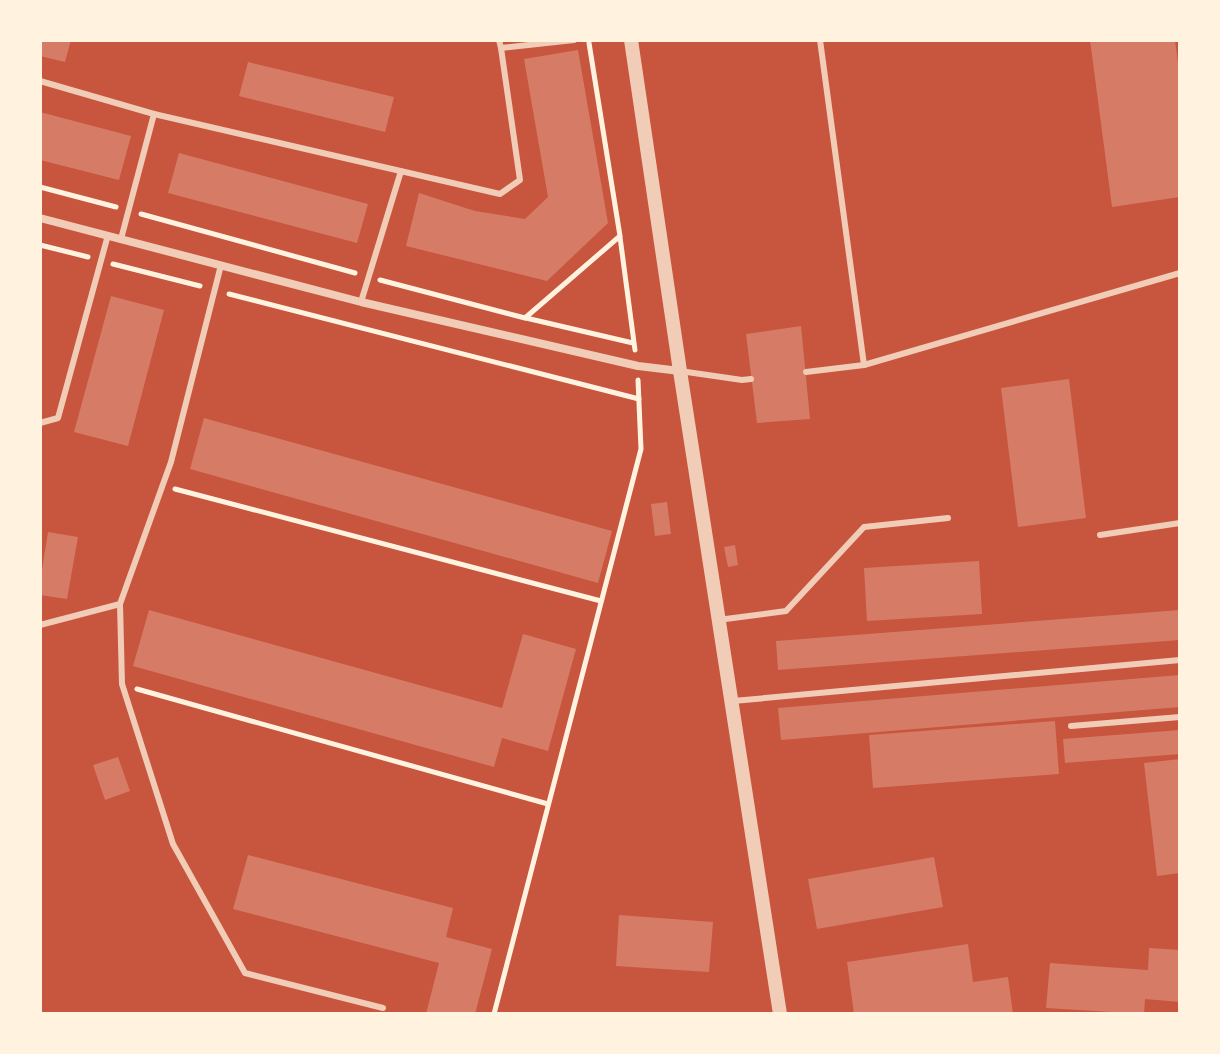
<svg xmlns="http://www.w3.org/2000/svg" width="1220" height="1054" font-family="Commissioner,sans-serif">
<style>
.building{fill:#d67c66}
.lines{fill:none;stroke-linecap:round;stroke-linejoin:round}
.path{stroke:#fff3e0;stroke-width:5}
.service{stroke:#f1ccb7;stroke-width:6}
.minor{stroke:#f1ccb7;stroke-width:8}
.tertiary{stroke:#f1ccb7;stroke-width:14}
</style>
<rect width="100%" height="100%" fill="#c8553d"/>
<g class="building">
<polygon points="40,40 71,40 65,62 40,56"/>
<polygon points="1090,40 1175,40 1180,79 1180,197 1112,207"/>
<polygon points="578,50 608,223 547,281 406,246 419,193 475,211 525,219 548,197 524,59"/>
<polygon points="248,62 394,97 385,132 239,96"/>
<polygon points="40,112 131,136 119,180 40,160"/>
<polygon points="179,153 368,204 357,243 168,193"/>
<polygon points="111,296 164,310 128,446 74,432"/>
<polygon points="801,326 810,419 757,423 746,334"/>
<polygon points="1069,379 1086,518 1018,527 1001,388"/>
<polygon points="204,418 612,531 598,583 190,469"/>
<polygon points="667,502 671,534 655,536 651,504"/>
<polygon points="48,532 78,537 67,599 40,595 40,582"/>
<polygon points="735,545 738,565 728,567 724,547"/>
<polygon points="979,561 982,614 867,621 864,568"/>
<polygon points="149,610 502,708 523,634 576,649 548,751 502,738 494,767 133,666"/>
<polygon points="1180,610 1180,640 778,670 776,641"/>
<polygon points="1180,675 1180,707 781,740 778,708"/>
<polygon points="1055,721 1059,774 873,788 869,735"/>
<polygon points="1180,730 1180,754 1065,763 1063,739"/>
<polygon points="118,757 130,791 105,800 93,765"/>
<polygon points="1180,759 1180,873 1157,876 1144,763"/>
<polygon points="248,855 453,908 446,937 492,949 475,1014 426,1014 439,963 233,909"/>
<polygon points="934,857 943,907 817,929 808,879"/>
<polygon points="619,915 713,922 709,972 616,966"/>
<polygon points="968,944 973,982 1008,977 1013,1014 854,1014 847,962"/>
<polygon points="1149,948 1180,950 1180,1002 1145,999 1144,1014 1046,1008 1050,963 1148,970"/>
</g>
<g class="lines">
<g class="path">
<polyline points="40,187 116,207"/>
<polyline points="141,214 355,273"/>
<polyline points="620,237 635,350"/>
<polyline points="40,245 88,257"/>
<polyline points="113,264 200,286"/>
<polyline points="380,280 525,318 620,236 589,43"/>
<polyline points="229,294 639,399"/>
<polyline points="526,318 633,343"/>
<polyline points="175,489 601,601"/>
<polyline points="137,689 548,804"/>
<polyline points="494,1014 641,449 638,380"/>
</g>
<g class="service">
<polyline points="499,40 501,48 574,40"/>
<polyline points="40,81 154,114 500,194 520,180 501,48"/>
<polyline points="121,239 154,114"/>
<polyline points="361,302 401,171"/>
<polyline points="864,365 1180,273"/>
<polyline points="680,371 742,380 751,379"/>
<polyline points="806,372 864,365 820,40"/>
<polyline points="40,423 58,418 108,235"/>
<polyline points="1100,535 1180,523"/>
<polyline points="120,604 122,684 173,844 245,973 383,1008"/>
<polyline points="718,620 786,611 864,527 948,518"/>
<polyline points="40,625 120,604 171,462 221,265"/>
<polyline points="733,701 1180,660"/>
<polyline points="1071,726 1180,717"/>
</g>
<polyline class="minor" points="40,218 361,302 638,366 680,371"/>
<polyline class="tertiary" points="631,40 680,371 780,1014"/>
</g>
<rect width="1220" height="1054" fill="none" stroke="#fff3e0" stroke-width="84"/>
</svg>
